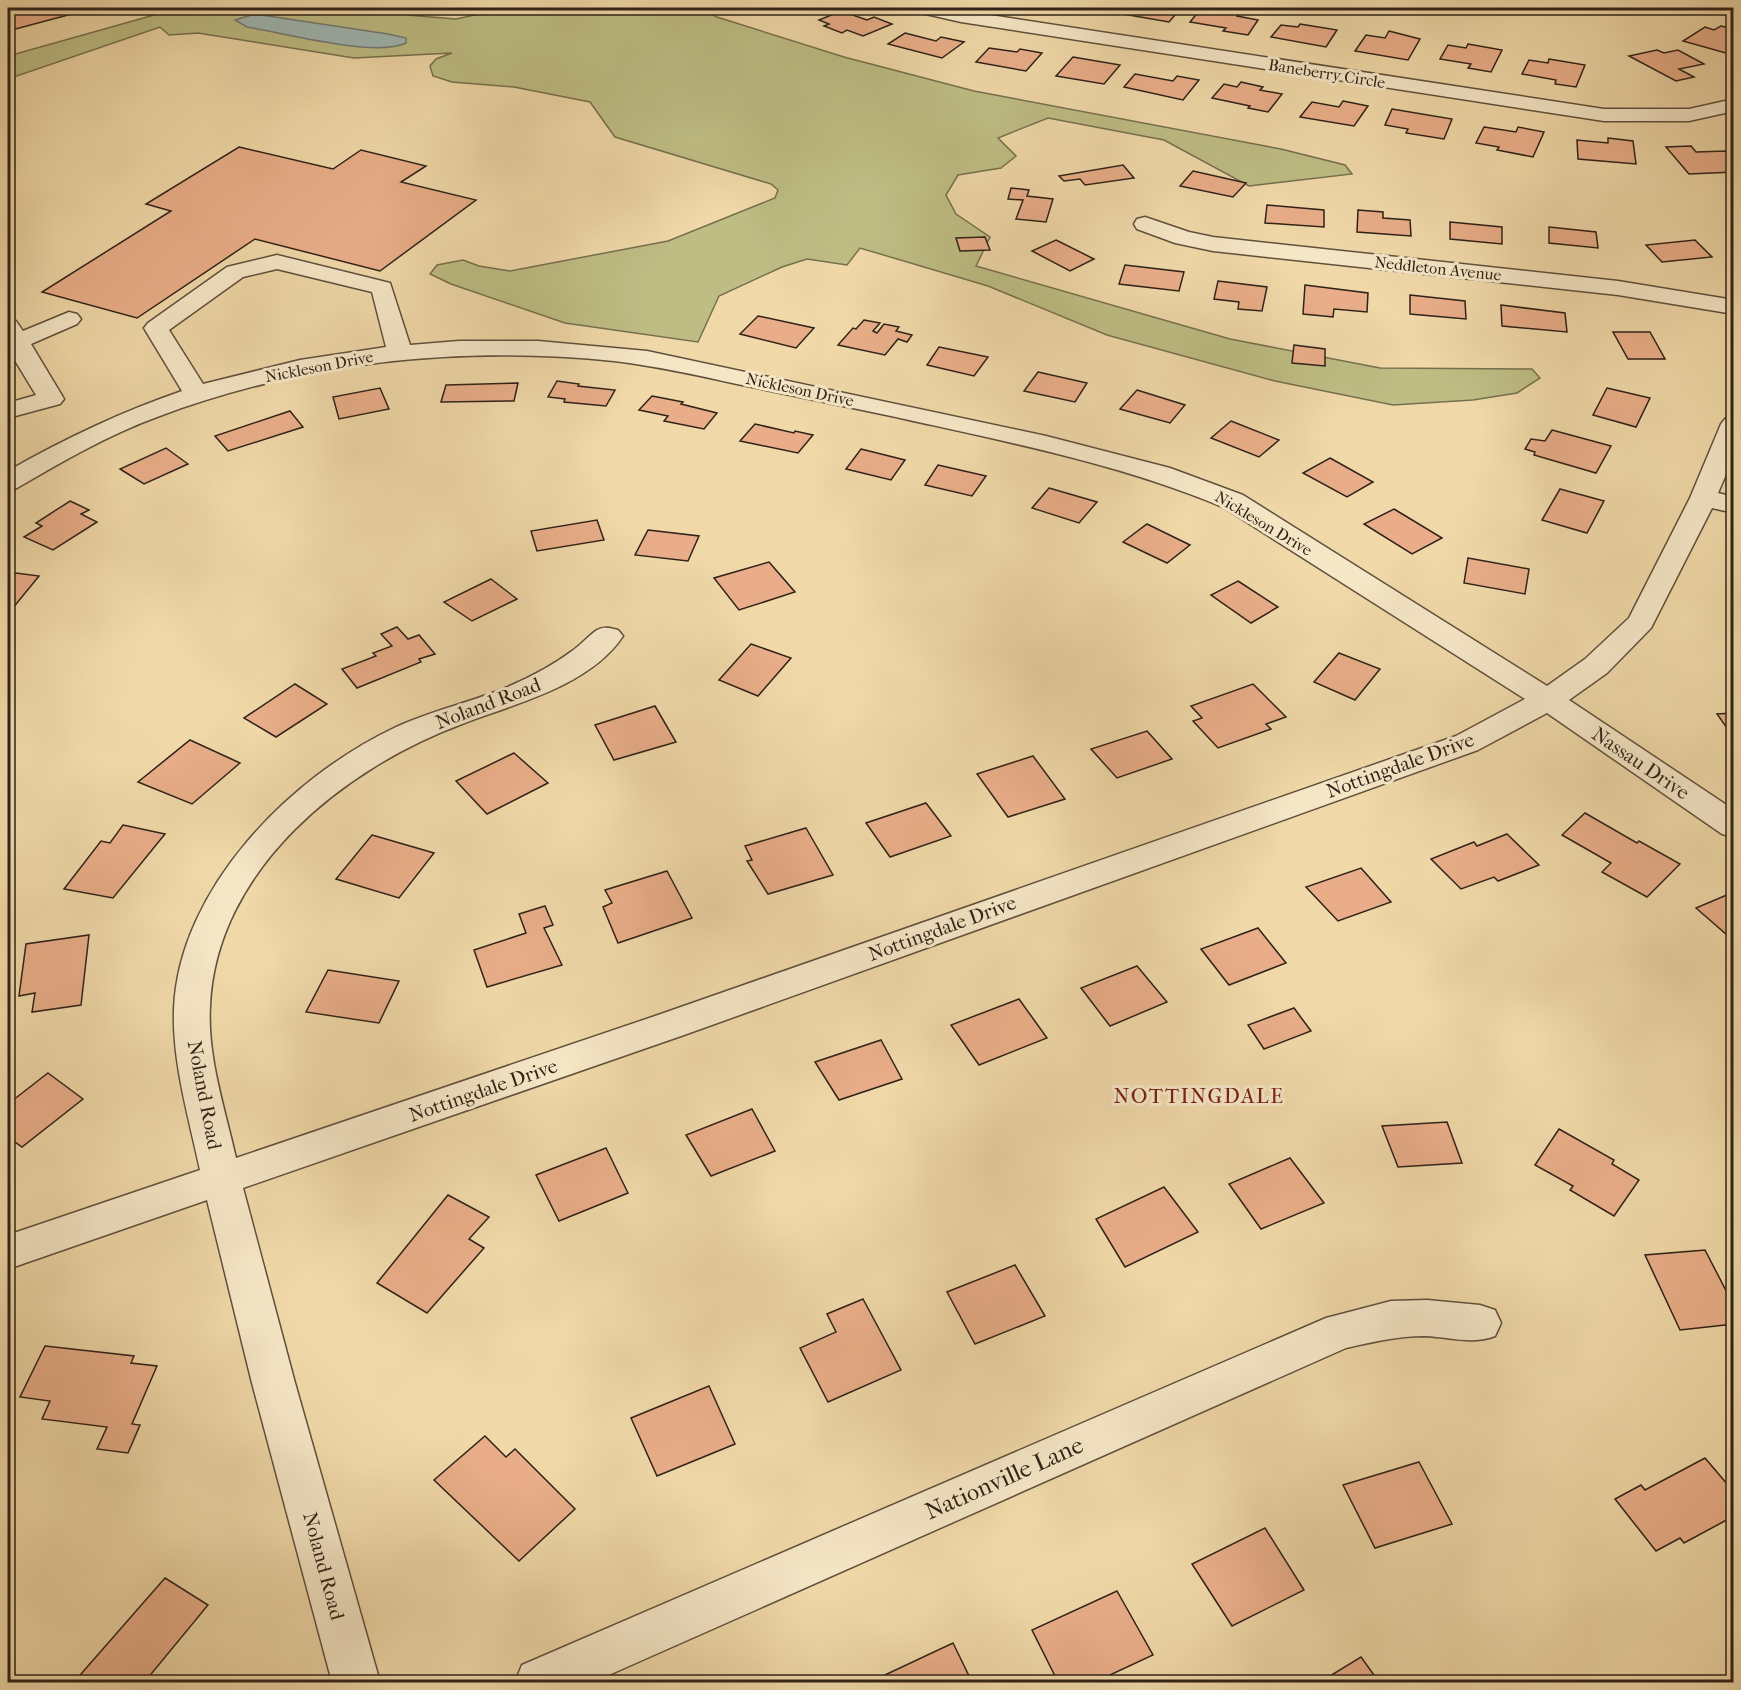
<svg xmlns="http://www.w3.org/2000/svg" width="1741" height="1690" font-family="'IM FELL French Canon',serif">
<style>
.green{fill:#bebd84;stroke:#76704e;stroke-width:1.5}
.water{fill:#9fb7b3;stroke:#727b75;stroke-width:1.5}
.building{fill:#e9ae89;stroke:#2f2218;stroke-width:1.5}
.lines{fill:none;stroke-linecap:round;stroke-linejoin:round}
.minor-casing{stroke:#5f503c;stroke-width:3}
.minor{fill:#f5e6c6;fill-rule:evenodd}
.labels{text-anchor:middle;stroke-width:6;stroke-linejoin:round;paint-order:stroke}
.far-street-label{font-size:16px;fill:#2f2218;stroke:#f5e6c6}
.street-label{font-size:20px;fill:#2f2218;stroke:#f5e6c6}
.neighbourhood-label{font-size:21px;letter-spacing:1.5px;fill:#7a1f14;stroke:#f5e6c6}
.near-street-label{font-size:24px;fill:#2f2218;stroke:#f5e6c6}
</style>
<rect width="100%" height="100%" fill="#f0d8a8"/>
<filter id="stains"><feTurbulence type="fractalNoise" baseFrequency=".00333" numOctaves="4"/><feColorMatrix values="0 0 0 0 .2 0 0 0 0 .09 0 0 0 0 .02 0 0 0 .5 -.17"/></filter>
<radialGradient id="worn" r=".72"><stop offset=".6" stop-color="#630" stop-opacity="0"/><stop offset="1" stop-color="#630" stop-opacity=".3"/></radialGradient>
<polygon class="green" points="179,8 410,8 407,15 456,19 498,10 501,8 700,8 717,17 844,57 974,91 1281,149 1345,165 1352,174 1249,186 1164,140 1048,118 998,138 1016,156 1001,168 958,175 946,195 956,214 990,237 976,266 1230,339 1380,368 1532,369 1540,378 1517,393 1473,400 1393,405 1275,381 1107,335 988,286 860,248 847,265 807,259 782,267 719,296 698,342 565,323 451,284 430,274 437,265 463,260 479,266 510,271 668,241 775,198 778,190 771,184 615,137 590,102 514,87 452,82 433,76 430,66 436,59 452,53 354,58 198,33 169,35 160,27 8,79 8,56"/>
<path class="water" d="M255,14L388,34L406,38V43C375,58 284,33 247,27L235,20Z"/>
<g class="building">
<polygon points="36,8 78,8 83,11 8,31 8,15"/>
<polygon points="1122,8 1181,8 1169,22 1117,13"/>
<polygon points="1214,10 1239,14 1237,16 1258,20 1248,35 1223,31 1226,28 1190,22 1199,11 1212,13"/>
<polygon points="841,11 867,20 874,17 892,24 863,36 847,30 842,33 824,26 829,24 819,20"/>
<polygon points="1300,24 1337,30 1326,47 1271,37 1281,25 1298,27"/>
<polygon points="1721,26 1734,29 1733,55 1683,41 1705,27 1714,30"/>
<polygon points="1389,31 1420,39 1408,60 1355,51 1366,35 1385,38"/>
<polygon points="905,33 936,41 941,37 964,42 942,58 888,44"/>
<polygon points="1468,44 1502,50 1491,72 1468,68 1471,64 1440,59 1448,45 1466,48"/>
<polygon points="989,48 1017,52 1020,49 1042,53 1026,71 976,62"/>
<polygon points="1657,50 1664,53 1678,50 1704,64 1679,69 1694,77 1676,81 1629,56"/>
<polygon points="1073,57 1120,65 1104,84 1056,76"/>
<polygon points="1549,59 1585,65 1576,87 1555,84 1556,80 1522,74 1529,60 1548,63"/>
<polygon points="1135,74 1173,81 1177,76 1199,80 1183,100 1124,87"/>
<polygon points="1241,82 1263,87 1260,90 1282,94 1268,112 1248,108 1250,106 1212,98 1224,84 1237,87"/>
<polygon points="1343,101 1368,106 1354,126 1300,117 1312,102 1339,107"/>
<polygon points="1392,109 1452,119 1444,139 1406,133 1408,129 1385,125"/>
<polygon points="1484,127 1516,132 1518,127 1544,132 1533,157 1497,150 1499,147 1476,143"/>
<polygon points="1608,138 1633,141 1636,164 1578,159 1577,140 1608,143"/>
<polygon points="1691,146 1696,152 1727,151 1734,158 1734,172 1689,174 1666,147"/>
<polygon points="239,147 333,169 361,150 426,166 401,182 476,200 380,271 255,239 137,318 42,292 171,211 146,204"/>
<polygon points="1123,165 1134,178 1085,185 1080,179 1064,181 1059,176"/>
<polygon points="1193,171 1246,183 1233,197 1180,186"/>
<polygon points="1011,188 1029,190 1027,196 1053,199 1046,222 1016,219 1023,200 1008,199"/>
<polygon points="1267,205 1324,210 1324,227 1265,223"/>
<polygon points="1358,210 1383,212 1383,218 1410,220 1411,236 1357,232"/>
<polygon points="1450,222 1502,227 1502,244 1450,239"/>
<polygon points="1549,227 1596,232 1598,248 1549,243"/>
<polygon points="985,237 990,250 960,251 956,238"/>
<polygon points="1056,240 1094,259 1070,271 1032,251"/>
<polygon points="1695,240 1712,257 1662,262 1646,245"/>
<polygon points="1125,265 1184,272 1179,291 1119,284"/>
<polygon points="1218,281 1267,287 1262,311 1238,309 1239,302 1214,299"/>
<polygon points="1305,285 1368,293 1367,312 1334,309 1333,317 1303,314"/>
<polygon points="1410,295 1465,301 1466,319 1410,314"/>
<polygon points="1501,305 1565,313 1567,332 1502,326"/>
<polygon points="758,316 814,328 796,348 740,334"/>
<polygon points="864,320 880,323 873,331 877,333 884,324 899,327 896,331 912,335 907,342 898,339 885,355 838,345 853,328 856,329"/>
<polygon points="1613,332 1650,332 1665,359 1628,359"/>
<polygon points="1294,345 1325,349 1325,366 1292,363"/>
<polygon points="939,347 988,357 974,376 927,365"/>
<polygon points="1038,372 1087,383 1075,402 1024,391"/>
<polygon points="557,381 579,384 578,386 615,390 606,406 564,402 565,399 548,397"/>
<polygon points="518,383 514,401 441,402 446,385"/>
<polygon points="380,388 389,409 339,419 333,397"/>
<polygon points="1607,388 1650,398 1636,427 1593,415"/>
<polygon points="1137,390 1185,405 1170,423 1120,409"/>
<polygon points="652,396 683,402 681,404 717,413 704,429 664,421 668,416 639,410"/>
<polygon points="290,411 303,427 228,451 215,436"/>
<polygon points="1231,421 1279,440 1259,457 1211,438"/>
<polygon points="755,424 794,433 795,431 813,435 798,453 740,441"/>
<polygon points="1552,430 1611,446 1596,473 1534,455 1535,452 1525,449 1531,439 1545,441"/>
<polygon points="166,448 188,464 144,484 120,469"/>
<polygon points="861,449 905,460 891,480 846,469"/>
<polygon points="1330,458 1373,482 1347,497 1303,473"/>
<polygon points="938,465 986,476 972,496 925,485"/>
<polygon points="1049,488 1097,502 1079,523 1032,508"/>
<polygon points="1560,489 1604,501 1587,533 1542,520"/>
<polygon points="70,501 89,510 81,514 97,522 53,550 24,537 42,526 36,523"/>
<polygon points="1394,509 1442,538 1412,554 1364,524"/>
<polygon points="597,520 604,540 537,551 531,531"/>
<polygon points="1147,524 1190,545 1167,563 1123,542"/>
<polygon points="648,530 699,536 688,561 635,555"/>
<polygon points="1468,558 1529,569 1525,594 1464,583"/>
<polygon points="769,562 795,592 739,610 714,578"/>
<polygon points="8,572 39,576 8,614"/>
<polygon points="491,579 517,599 472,621 444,602"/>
<polygon points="1238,581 1278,607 1251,623 1211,595"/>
<polygon points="397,627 408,639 419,635 435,654 419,659 421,662 357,688 342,669 376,656 373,653 392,646 381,634"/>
<polygon points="751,644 791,658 758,696 719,680"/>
<polygon points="1339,653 1380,669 1355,700 1314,682"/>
<polygon points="295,684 327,704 276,737 244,718"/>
<polygon points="1253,684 1286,717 1266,724 1271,729 1218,748 1193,721 1202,718 1191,706"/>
<polygon points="655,706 676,742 614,760 595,725"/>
<polygon points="1734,713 1734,738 1717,714"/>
<polygon points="1147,731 1172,759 1117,778 1091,749"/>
<polygon points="190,740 240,763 192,804 138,782"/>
<polygon points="514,753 548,783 487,814 456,781"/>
<polygon points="1033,756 1065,799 1008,817 977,774"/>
<polygon points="926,803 951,836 890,857 866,823"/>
<polygon points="1585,813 1637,843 1639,841 1680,864 1647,897 1602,872 1611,863 1562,835"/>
<polygon points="123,825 165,834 113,898 64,889 101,841 110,843"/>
<polygon points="806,828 833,875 768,894 747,861 752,860 745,846"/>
<polygon points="1507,834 1539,865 1498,881 1494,877 1461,889 1431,859 1474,842 1477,846"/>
<polygon points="372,835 434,853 399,898 336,879"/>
<polygon points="1361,868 1391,902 1338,921 1306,887"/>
<polygon points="667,871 692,918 618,943 603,907 612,903 605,890"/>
<polygon points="1734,892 1734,941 1696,908"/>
<polygon points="545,906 553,925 544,928 562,965 487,987 474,950 526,933 519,914"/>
<polygon points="1258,928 1286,963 1229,985 1201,949"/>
<polygon points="89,935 81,1005 32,1012 35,993 19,996 26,944"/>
<polygon points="1137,966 1167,1002 1110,1026 1081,988"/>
<polygon points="328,970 399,981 379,1023 306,1012"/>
<polygon points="1019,999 1047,1038 979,1065 951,1025"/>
<polygon points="1294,1008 1311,1031 1264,1049 1248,1025"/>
<polygon points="881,1040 902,1079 839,1100 815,1062"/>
<polygon points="48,1073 83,1099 22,1147 8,1137 8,1104"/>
<polygon points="752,1109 775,1151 711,1176 686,1135"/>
<polygon points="1447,1122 1462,1163 1398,1167 1382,1126"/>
<polygon points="1559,1129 1614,1160 1612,1164 1639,1180 1614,1216 1570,1190 1573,1186 1535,1165"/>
<polygon points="606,1148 628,1193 559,1221 536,1175"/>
<polygon points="1290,1158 1324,1203 1261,1229 1229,1184"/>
<polygon points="1164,1187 1198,1232 1125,1267 1096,1219"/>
<polygon points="448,1195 489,1217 469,1239 484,1248 427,1313 377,1283"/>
<polygon points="1705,1250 1734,1306 1734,1324 1680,1330 1645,1255"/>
<polygon points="1015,1265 1045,1316 975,1344 947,1292"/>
<polygon points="863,1299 901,1370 828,1402 800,1348 836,1332 827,1314"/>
<polygon points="45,1346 134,1356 131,1363 157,1366 132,1424 140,1425 128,1453 97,1449 107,1427 42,1419 50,1401 20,1397"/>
<polygon points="709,1386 735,1444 657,1476 631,1418"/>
<polygon points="485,1436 506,1457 515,1449 575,1509 519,1561 434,1480"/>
<polygon points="1705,1458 1734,1492 1734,1516 1684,1543 1680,1538 1656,1551 1615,1499 1641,1485 1645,1490"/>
<polygon points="1419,1462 1452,1524 1375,1548 1343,1485"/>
<polygon points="1265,1528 1304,1590 1232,1626 1192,1564"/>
<polygon points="165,1578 208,1605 147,1679 152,1682 74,1682"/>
<polygon points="1117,1591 1153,1655 1095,1682 1058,1682 1032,1630"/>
<polygon points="953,1643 972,1682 870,1682"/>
<polygon points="1361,1657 1379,1682 1320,1682"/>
</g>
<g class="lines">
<g class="minor-casing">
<g id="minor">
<polygon points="914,8 944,8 1604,109 1689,109 1734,99 1734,111 1689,121 1604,121 961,22 917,12"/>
<polygon points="1145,217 1189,232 1213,237 1618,281 1734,300 1734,314 1618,295 1213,251 1175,243 1137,229 1134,224 1137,219"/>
<path d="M277,255L390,283L410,345L459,341H538L647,351L1046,436L1170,468L1243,495L1547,686L1585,659L1629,618L1690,498L1721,424L1725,419L1734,416V456L1718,493L1734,497V513L1712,508L1651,628L1607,673L1569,700L1734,810V837L1722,834L1547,713L1478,750L684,1035L243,1188L295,1383L380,1682H332L252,1383L207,1200L8,1269V1235L200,1170C189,1118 172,1062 174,1009C179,888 291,777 394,728C430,711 469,703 505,688C529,678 552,666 572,651C581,645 588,636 597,630C604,626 611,628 618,630L623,636C590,686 514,704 462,724C344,768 216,869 210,1006C207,1056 225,1109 236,1158L658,1015L1456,736L1525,699L1223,507C1117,463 1003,441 891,416C840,405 789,395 737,384C697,375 655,366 614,361C459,345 303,362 157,417C108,435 63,461 17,488L8,490V471C64,439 121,412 182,391L144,328L148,323L227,267ZM277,269L372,292L386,347L300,360L203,384L169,330L243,277Z"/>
<polygon points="69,312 77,314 81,319 77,324 31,344 64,399 60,404 8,418 8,403 36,395 8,349 8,319 16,321 23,331"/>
<path d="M1427,1300L1480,1305L1495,1310L1501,1323L1495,1336C1472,1345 1449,1337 1425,1336C1398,1336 1373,1342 1346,1348L593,1682H515L522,1665L1326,1318L1391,1301Z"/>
</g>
</g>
<use href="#minor" class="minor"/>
</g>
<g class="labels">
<g class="far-street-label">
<text transform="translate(1327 73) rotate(9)" y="6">Baneberry Circle</text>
<text transform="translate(1438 268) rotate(6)" y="6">Neddleton Avenue</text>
<text transform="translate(319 366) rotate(-11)" y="6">Nickleson Drive</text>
<text transform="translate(800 389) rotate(12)" y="6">Nickleson Drive</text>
<text transform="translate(1264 523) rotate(31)" y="6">Nickleson Drive</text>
</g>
<g class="street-label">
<text transform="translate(488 703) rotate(-21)" y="7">Noland Road</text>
<text transform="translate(1641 763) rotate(34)" y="7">Nassau Drive</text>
<text transform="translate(1400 765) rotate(-20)" y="7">Nottingdale Drive</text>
<text transform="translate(942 928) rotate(-20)" y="7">Nottingdale Drive</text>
<text transform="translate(483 1090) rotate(-19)" y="7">Nottingdale Drive</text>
<text transform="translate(205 1095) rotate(79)" y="7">Noland Road</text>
<text transform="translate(324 1566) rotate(75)" y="7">Noland Road</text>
</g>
<g class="neighbourhood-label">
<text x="1199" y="1103">NOTTINGDALE</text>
</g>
<g class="near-street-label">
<text transform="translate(1004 1478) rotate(-24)" y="8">Nationville Lane</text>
</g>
</g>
<rect width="1741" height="1690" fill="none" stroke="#f0d8a8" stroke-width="30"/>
<rect x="9" y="9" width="1723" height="1672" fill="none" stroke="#2f2218" stroke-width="3"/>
<rect x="15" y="15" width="1711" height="1660" fill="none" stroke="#2f2218" stroke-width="1.5"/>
<rect width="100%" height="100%" filter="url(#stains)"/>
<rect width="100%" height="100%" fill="url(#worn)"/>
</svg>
